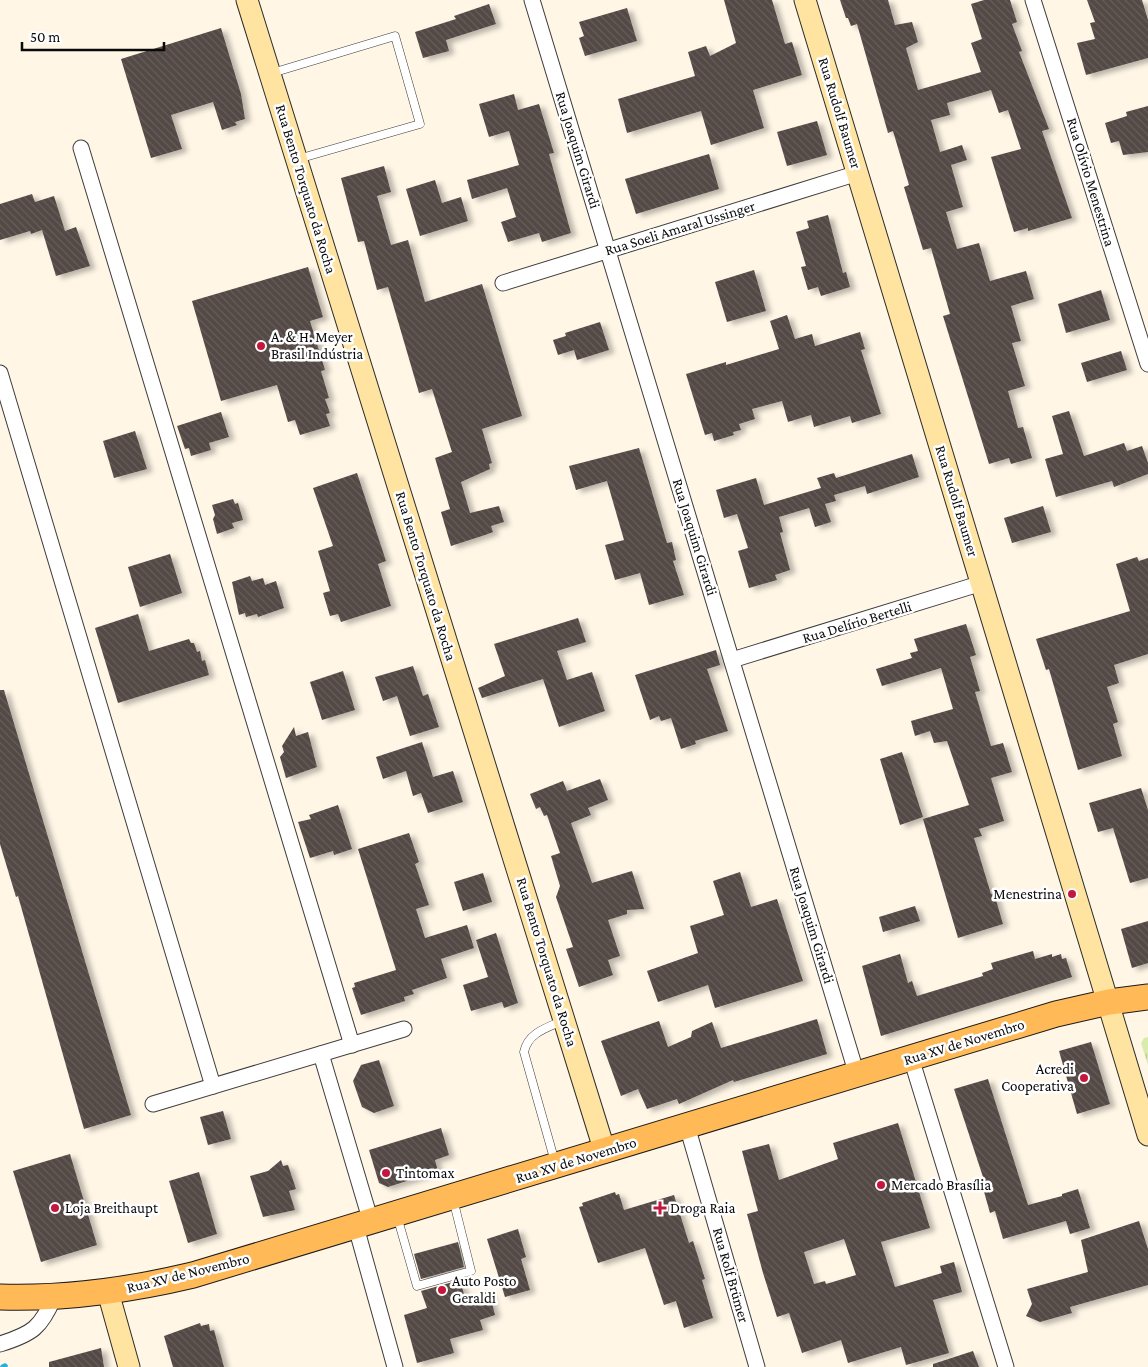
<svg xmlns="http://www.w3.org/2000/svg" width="1148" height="1367" font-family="'Crimson Pro',serif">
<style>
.grass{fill:url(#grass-tufts)}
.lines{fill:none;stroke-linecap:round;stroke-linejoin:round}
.stream{stroke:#26b0d9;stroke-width:5.5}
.building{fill:url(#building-back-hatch);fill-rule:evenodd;filter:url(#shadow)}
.lane-casing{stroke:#3d3d3d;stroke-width:9}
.street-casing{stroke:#3d3d3d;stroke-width:17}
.secondary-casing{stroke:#2c2c2c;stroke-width:23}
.primary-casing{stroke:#1b1b1b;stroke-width:27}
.lane{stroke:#fff;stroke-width:8}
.street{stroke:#fff;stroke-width:15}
.secondary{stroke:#ffe4a1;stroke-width:21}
.primary{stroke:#ffb956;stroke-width:25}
.poi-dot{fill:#c4173d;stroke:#fff;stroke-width:2}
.labels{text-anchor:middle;stroke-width:5;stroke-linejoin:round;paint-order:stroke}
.street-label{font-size:15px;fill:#0a0a0a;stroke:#fff}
.poi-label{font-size:15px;fill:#0a0a0a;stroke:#fff;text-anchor:start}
</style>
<defs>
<pattern id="grass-tufts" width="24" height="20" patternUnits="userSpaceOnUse" patternTransform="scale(1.25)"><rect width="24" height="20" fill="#d9ecad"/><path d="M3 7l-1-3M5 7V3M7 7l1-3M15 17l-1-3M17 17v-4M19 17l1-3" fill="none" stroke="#b9c994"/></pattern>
<pattern id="building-back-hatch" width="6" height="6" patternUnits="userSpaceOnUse" patternTransform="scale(1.25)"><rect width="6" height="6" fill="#534845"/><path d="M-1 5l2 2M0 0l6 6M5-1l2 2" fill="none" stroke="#675e5c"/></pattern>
<filter id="shadow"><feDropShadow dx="5.5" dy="3" stdDeviation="2.5" flood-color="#0004"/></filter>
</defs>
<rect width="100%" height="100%" fill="#fff6e6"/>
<polygon class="grass" points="1148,1037 1148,1065 1141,1043 1144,1038"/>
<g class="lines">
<polyline class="stream" points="3,1367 5,1366"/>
</g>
<g class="building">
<polygon points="724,0 772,0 785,44 792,42 802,75 753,90 764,128 711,145 701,111 627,133 618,99 695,76 688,52 706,46 710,56 736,43"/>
<polygon points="840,0 888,0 895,25 912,22 918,42 906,48 918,90 981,72 971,43 982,39 971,4 984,0 1010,0 1017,22 1012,24 1022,51 1019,52 1049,129 1042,131 1072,218 1028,231 1028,228 1014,232 991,157 1021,149 1008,110 999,113 991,90 947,103 950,115 931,120 940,152 962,145 967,160 951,165 963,207 946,212 957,249 979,243 990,281 1026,271 1034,299 1011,306 1021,341 1012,343 1025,386 1008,391 1018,428 1023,427 1032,458 1011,464 1009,458 989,464 943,316 950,314 931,248 923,250 904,187 909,185 893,131 888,133 857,24 851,26 848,18 846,18"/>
<polygon points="1087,0 1142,0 1148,20 1148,58 1086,75 1077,43 1095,39 1090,23 1095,22"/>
<polygon points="489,4 496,24 446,40 449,51 423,58 415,32 456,19 454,16"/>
<polygon points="627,8 637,41 585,56 579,38 584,36 579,22"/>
<polygon points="221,28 241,94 245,119 235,122 237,125 222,130 213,102 171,115 182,149 151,158 121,59"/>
<polygon points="514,94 518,110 539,104 554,153 549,154 571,233 542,242 539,233 508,242 501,222 516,217 507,188 472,199 467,180 519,165 509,131 489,137 479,104"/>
<polygon points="1148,106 1148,152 1123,155 1119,141 1111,143 1105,123 1127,116 1126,112"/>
<polygon points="817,121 827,155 787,166 777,132"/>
<polygon points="709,154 719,189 636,214 625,179"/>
<polygon points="384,166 391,192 377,196 391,245 408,240 425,302 482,284 522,416 482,429 492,463 489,464 490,469 461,482 470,513 499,506 504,522 491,526 493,532 485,535 451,546 441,512 450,509 435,458 452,452 432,389 419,393 388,287 377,290 364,241 358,242 341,178"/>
<polygon points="435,180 442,203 461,197 468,221 420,236 406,189"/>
<polygon points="32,194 35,202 54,196 65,231 76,227 90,266 56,276 42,230 31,234 30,231 0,240 0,204"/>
<polygon points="828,215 843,273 846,272 850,287 821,296 818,287 808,290 801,267 806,266 796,232 809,228 807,221"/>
<polygon points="308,267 323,317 310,321 325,370 321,371 329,398 325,399 330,413 326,414 330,426 300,435 295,420 288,422 277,385 221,401 192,301"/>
<polygon points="754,270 766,311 727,322 715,282"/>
<polygon points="1101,290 1110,320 1066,333 1058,304"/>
<polygon points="787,315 795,339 812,334 815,346 860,332 865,349 861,350 881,414 852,423 850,416 814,427 811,415 788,422 782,401 752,409 755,419 739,424 741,430 733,432 734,435 714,441 712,433 705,435 686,374 726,362 726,365 779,349 770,321"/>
<polygon points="600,322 609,350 577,360 574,350 558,355 553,340 566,336 565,333"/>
<polygon points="1121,351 1127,370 1087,382 1081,363"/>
<polygon points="1069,411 1084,456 1124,443 1127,451 1142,446 1148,463 1148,474 1114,487 1112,481 1056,497 1045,459 1063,454 1052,416"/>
<polygon points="221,412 229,437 209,443 211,450 191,456 189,448 185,449 177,426"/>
<polygon points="135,431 147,469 114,478 103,441"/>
<polygon points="639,448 667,543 672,542 676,560 673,561 684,595 649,605 640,573 615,580 605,545 624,540 607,481 576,490 569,466"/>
<polygon points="912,454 919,477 867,494 865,486 834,495 836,501 825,504 831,522 815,527 809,508 779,517 783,532 780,533 790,570 775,575 777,580 749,588 738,551 748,548 737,514 724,518 716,490 756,478 764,505 821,488 817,478 834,473 836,478"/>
<polygon points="357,473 386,561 378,564 391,606 341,622 338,614 330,616 323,593 330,591 318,551 333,546 313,488"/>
<polygon points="233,499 235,504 238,503 243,520 232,523 234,528 217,534 213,519 215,515 212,505"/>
<polygon points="1043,506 1051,532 1012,543 1004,518"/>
<polygon points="170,554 182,593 140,607 128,567"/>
<polygon points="1137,557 1139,561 1148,558 1148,654 1114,665 1119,683 1107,687 1118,722 1113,724 1122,756 1078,770 1049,669 1046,670 1036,639 1130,611 1116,564"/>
<polygon points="250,576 252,581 263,578 265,585 276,581 284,608 258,617 257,614 246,617 245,613 239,615 232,582"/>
<polygon points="138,614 149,651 189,639 191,643 194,643 197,652 200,651 202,661 205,660 209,675 118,703 95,628"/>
<polygon points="578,618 586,642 557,651 567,680 592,672 605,711 559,727 543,679 482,698 478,688 505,676 494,644"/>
<polygon points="966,624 976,655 970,657 980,691 975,692 991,746 1003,743 1012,772 991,778 1004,821 979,829 982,836 974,838 991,894 994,893 1003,924 958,938 923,819 969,805 947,741 934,743 930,731 915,736 911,721 953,709 941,668 882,686 876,669 912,658 910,653 918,651 914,639"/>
<polygon points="716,650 720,665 707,669 728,731 695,741 696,744 681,749 671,718 661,721 659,716 650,720 635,675"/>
<polygon points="413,666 423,696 428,694 439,727 410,736 397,696 383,701 375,677"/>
<polygon points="343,671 355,710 322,720 310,682"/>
<polygon points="0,690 4,690 131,1115 84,1129 18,896 16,897 0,844"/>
<polygon points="294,727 296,736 308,732 317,767 286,778 280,757 284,752 282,746"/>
<polygon points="422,742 433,777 453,771 463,802 428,813 421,793 413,796 406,771 383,779 376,757"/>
<polygon points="902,752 923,817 900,825 880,759"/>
<polygon points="600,779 608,800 588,808 591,815 571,823 592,883 632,871 644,909 627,910 627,914 608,920 620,956 608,960 613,975 579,987 566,949 573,947 556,897 560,886 551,856 560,853 547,815 544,816 540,807 536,809 530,794 563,781 567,791"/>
<polygon points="1141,788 1148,810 1148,878 1130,883 1113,828 1098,832 1089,803"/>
<polygon points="338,805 352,849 334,855 333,851 310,858 298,822 311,819 309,815"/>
<polygon points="409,833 419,862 415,864 429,905 416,909 425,938 467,925 474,948 441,959 447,978 412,990 414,994 404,997 405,1001 361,1015 352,988 355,987 354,983 396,970 358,849"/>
<polygon points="740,872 751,907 777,899 803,981 715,1008 708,985 658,1002 647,971 698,953 690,926 724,915 713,881"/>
<polygon points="483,873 492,902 463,911 454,882"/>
<polygon points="915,906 920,921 883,932 879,917"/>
<polygon points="1148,921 1148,963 1132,968 1121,929"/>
<polygon points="496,933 518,1003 504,1008 502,1002 471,1011 463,985 488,977 476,940"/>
<polygon points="1033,951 1035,959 1052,954 1052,957 1061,954 1062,959 1066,958 1072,977 881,1036 862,966 900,954 908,983 912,981 917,996 983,976 982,973 993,969 991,963"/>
<polygon points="817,1019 827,1054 734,1082 733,1080 679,1104 677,1099 647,1109 638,1089 621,1096 601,1041 659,1021 668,1047 691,1037 692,1031 712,1022 721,1048"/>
<polygon points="1091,1042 1110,1104 1077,1114 1059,1051"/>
<polygon points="379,1060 394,1106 374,1113 362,1107 353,1081 361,1065"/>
<polygon points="988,1079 1028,1205 1062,1196 1062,1194 1078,1189 1090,1228 1070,1234 1066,1221 1003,1239 995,1211 990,1213 981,1181 984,1180 954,1089"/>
<polygon points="223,1111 231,1139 208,1145 200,1117"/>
<path d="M898,1123L930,1228L881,1242L895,1287L942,1273L940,1266L954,1262L962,1292L933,1300L949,1353L906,1365L901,1347L848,1363L841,1340L802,1353L789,1313L777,1317L763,1273L747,1214L758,1211L742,1151L769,1144L779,1180L838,1159L833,1143ZM844,1239L856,1275L826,1284L825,1281L814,1284L804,1252Z"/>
<polygon points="441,1128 449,1155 435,1160 438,1171 388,1187 379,1183 369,1150"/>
<polygon points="70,1154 97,1245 41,1262 13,1171"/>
<polygon points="281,1160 283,1166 288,1165 296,1189 289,1191 295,1210 263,1217 250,1176 268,1171"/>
<polygon points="199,1172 217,1234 188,1243 169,1181"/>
<polygon points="615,1192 616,1195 619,1194 624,1210 674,1195 689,1243 693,1241 705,1279 702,1280 713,1318 684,1328 676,1301 664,1305 645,1248 598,1263 579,1207 583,1206 582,1203"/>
<polygon points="1139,1221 1148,1249 1148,1285 1070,1307 1072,1313 1040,1322 1026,1316 1032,1304 1027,1289 1088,1272 1081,1240"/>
<polygon points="518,1229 526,1257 521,1259 530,1290 505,1297 487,1239"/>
<polygon points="458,1242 464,1267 421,1279 414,1254"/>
<polygon points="460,1280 465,1298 489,1291 495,1315 480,1320 483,1330 450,1339 454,1353 417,1363 404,1315 427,1308 421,1291"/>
<polygon points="200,1323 201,1326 209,1324 210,1331 214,1330 224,1367 173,1367 164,1336"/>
<polygon points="101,1348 104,1367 49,1367 49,1362"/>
<polygon points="973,1351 979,1367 933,1367 933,1364"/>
</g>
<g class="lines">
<g class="lane-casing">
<g id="lane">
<polyline points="272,73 395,36 420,124 298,159"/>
<path d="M555,1162L524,1052C528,1033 546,1028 562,1021"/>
<polyline points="397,1216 417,1286 471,1271 453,1199"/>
</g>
</g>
<g class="street-casing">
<g id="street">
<polyline points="532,0 857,1075"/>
<polyline points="1033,0 1148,364"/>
<polyline points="81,148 352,1045"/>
<polyline points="503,283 858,173"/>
<polyline points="0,373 213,1086"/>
<polyline points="732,660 982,583"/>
<polyline points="321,1054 371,1222"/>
<polyline points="911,1058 1006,1367"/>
<polyline points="153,1104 404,1029"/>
<polyline points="687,1126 757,1367"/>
<polyline points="356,1227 395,1367"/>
<path d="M0,1344C32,1334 41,1328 54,1297"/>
</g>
</g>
<g class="secondary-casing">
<g id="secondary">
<polyline points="247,0 605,1152"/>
<polyline points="805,0 1148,1135"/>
<polyline points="108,1292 129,1367"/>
</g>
</g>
<g class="primary-casing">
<path id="primary" d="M0,1297C65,1299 130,1290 193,1275L1056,1014L1109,1002L1148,997"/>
</g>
<use href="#lane" class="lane"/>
<use href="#street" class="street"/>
<use href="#secondary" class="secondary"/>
<use href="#primary" class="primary"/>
</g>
<g class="poi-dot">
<circle cx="261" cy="346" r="5"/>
<circle cx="1072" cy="894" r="5"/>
<circle cx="1084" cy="1078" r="5"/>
<circle cx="386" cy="1173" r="5"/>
<circle cx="881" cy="1185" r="5"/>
<circle cx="55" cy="1208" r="5"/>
<path d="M657.5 1200.5h5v5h5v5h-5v5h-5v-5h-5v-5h5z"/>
<circle cx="442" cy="1290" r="5"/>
</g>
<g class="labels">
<g class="street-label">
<text transform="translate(840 113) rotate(73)" y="5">Rua Rudolf Baumer</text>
<text transform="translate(578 150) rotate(73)" y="5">Rua Joaquim Girardi</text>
<text transform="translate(1091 182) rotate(73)" y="5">Rua Olívio Menestrina</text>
<text transform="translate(306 189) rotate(73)" y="5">Rua Bento Torquato da Rocha</text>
<text transform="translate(680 228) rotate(-17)" y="5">Rua Soeli Amaral Ussinger</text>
<text transform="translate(957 501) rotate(73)" y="5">Rua Rudolf Baumer</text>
<text transform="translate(695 537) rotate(73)" y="5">Rua Joaquim Girardi</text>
<text transform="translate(426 576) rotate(73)" y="5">Rua Bento Torquato da Rocha</text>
<text transform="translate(857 622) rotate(-17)" y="5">Rua Delírio Bertelli</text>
<text transform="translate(812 925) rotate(73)" y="5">Rua Joaquim Girardi</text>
<text transform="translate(547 962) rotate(73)" y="5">Rua Bento Torquato da Rocha</text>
<text transform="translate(964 1042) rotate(-17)" y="5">Rua XV de Novembro</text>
<text transform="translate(576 1160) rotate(-17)" y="5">Rua XV de Novembro</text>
<text transform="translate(188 1273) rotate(-14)" y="5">Rua XV de Novembro</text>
<text transform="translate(731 1275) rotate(74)" y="5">Rua Rolf Brümer</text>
</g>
<g class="poi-label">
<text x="271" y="342">A. &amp; H. Meyer<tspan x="271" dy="17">Brasil Indústria</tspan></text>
<text x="1062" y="899" text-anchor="end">Menestrina</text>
<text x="1074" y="1074" text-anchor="end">Acredi<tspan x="1074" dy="17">Cooperativa</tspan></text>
<text x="396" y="1178">Tintomax</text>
<text x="891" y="1190">Mercado Brasília</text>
<text x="65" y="1213">Loja Breithaupt</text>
<text x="670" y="1213">Droga Raia</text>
<text x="452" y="1286">Auto Posto<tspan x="452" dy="17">Geraldi</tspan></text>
</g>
</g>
<path d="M22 42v8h142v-8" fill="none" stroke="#0a0a0a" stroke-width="2.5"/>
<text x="30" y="42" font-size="15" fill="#0a0a0a" stroke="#ffffff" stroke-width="4" paint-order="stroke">50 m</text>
</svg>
